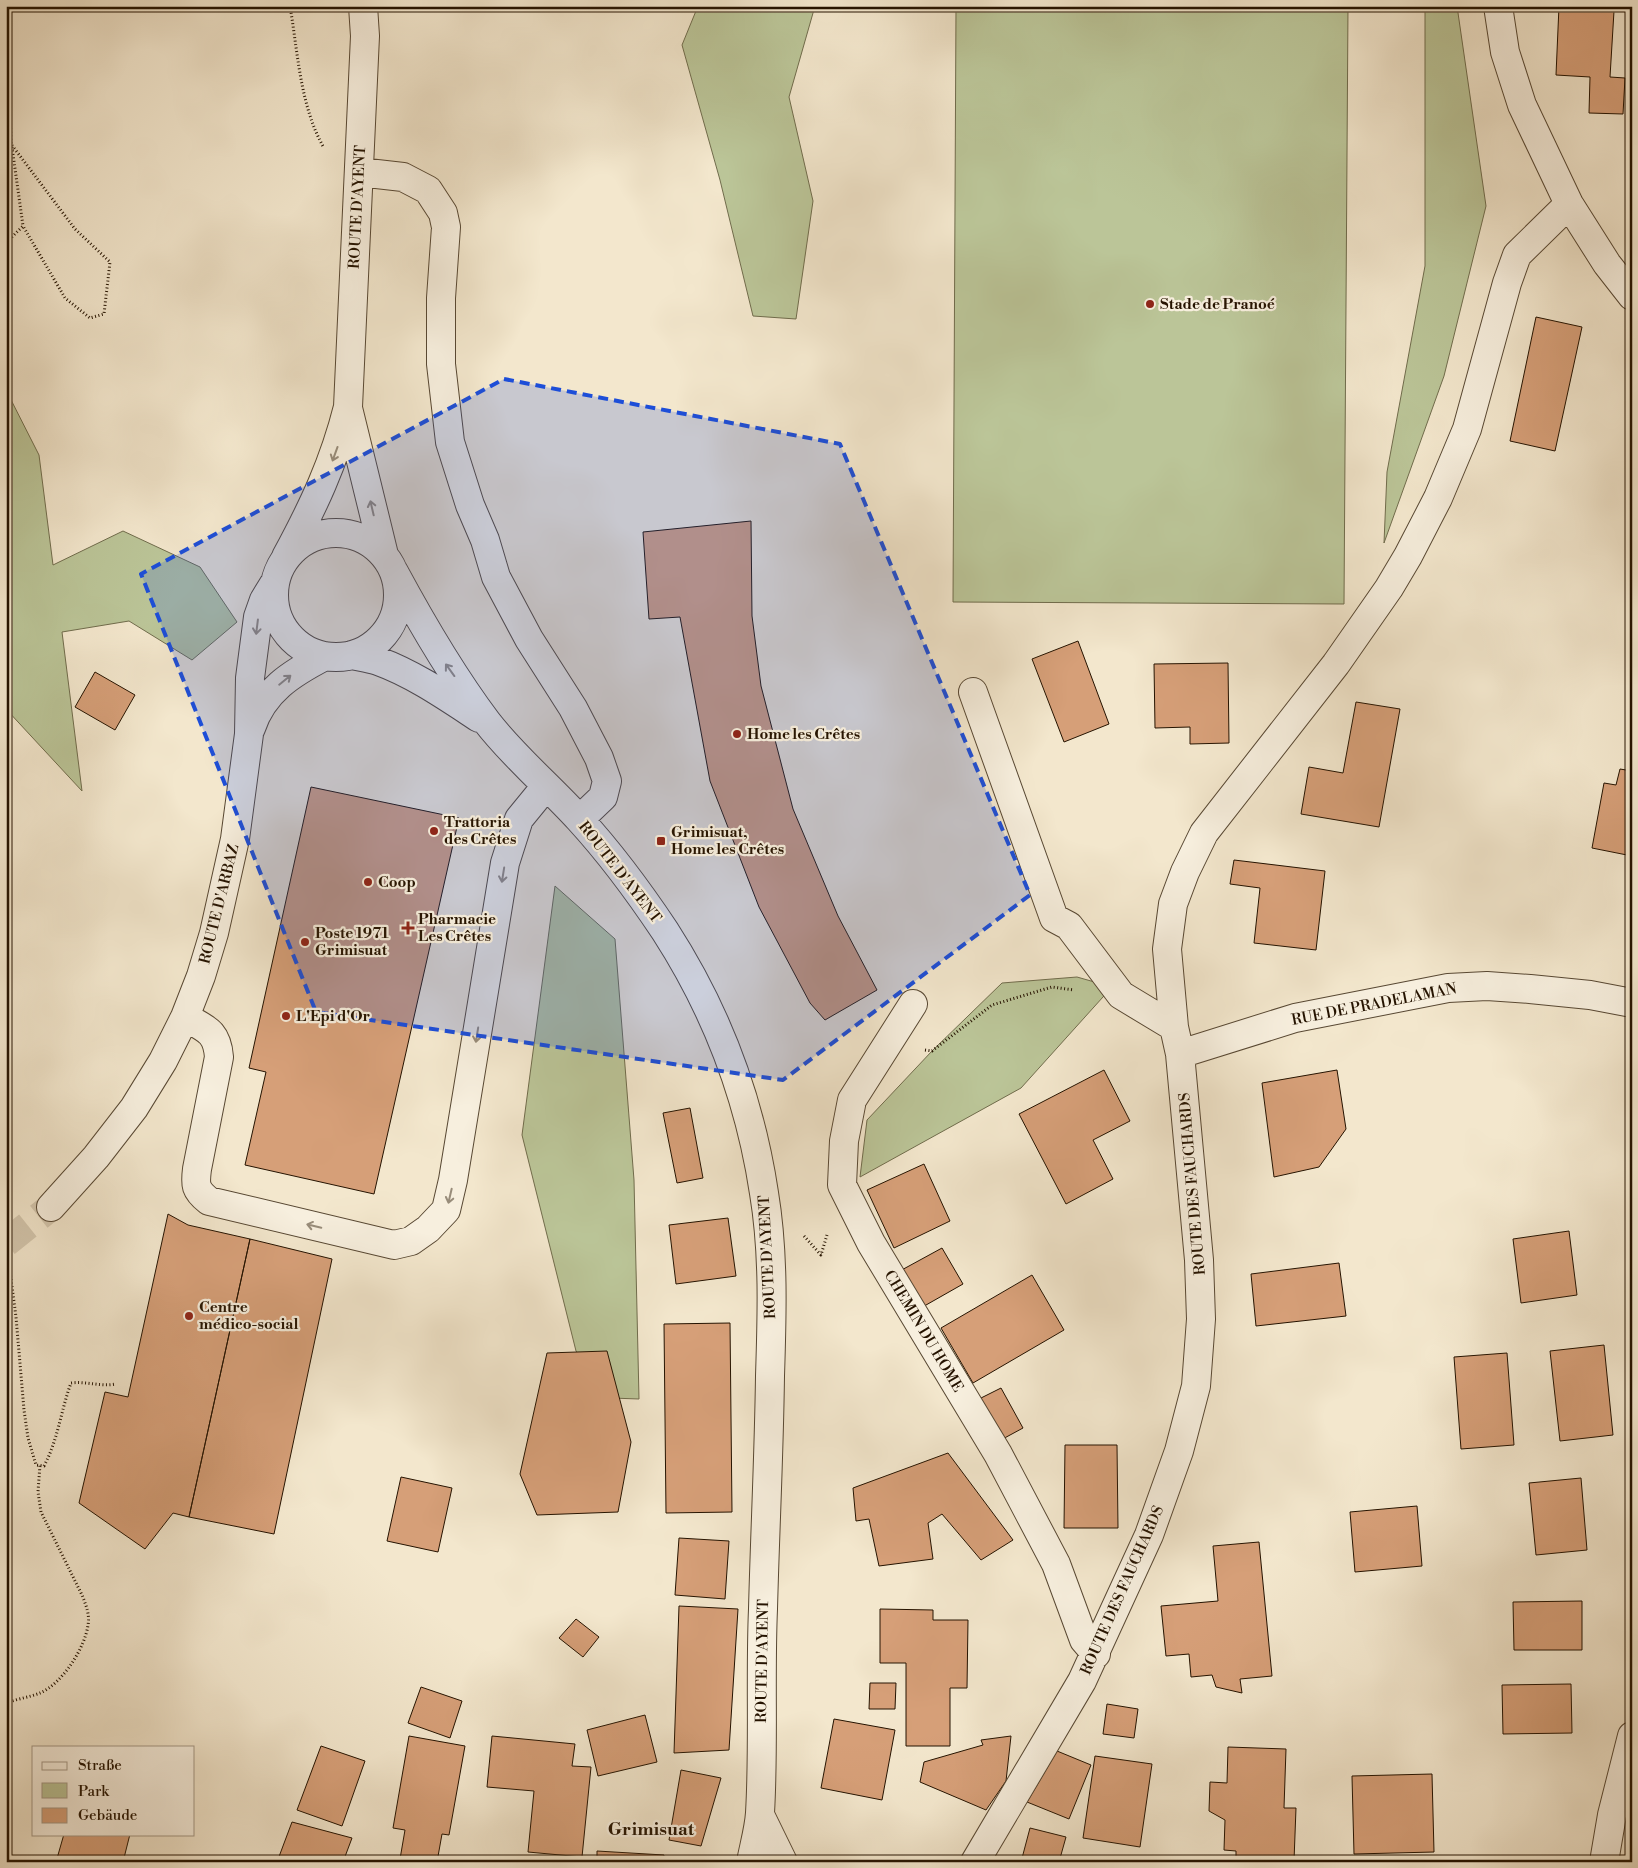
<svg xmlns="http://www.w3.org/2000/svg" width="1638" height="1868" viewBox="0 0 1638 1868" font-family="'Libre Bodoni',serif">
<rect width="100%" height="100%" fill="#f3e7cd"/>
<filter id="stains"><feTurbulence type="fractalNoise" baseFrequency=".004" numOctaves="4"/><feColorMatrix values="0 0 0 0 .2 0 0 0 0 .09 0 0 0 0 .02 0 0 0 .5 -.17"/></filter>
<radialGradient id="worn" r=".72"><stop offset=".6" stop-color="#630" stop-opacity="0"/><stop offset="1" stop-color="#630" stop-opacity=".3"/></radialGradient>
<path fill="#bbc598" stroke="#706c4c" d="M698,6H815L789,97L813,201L796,319L753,316L720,180L682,45Z
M956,6H1348L1344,604L953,602Z
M1425,6H1457L1486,206L1444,376L1384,543L1387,472L1425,266Z
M6,390L39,455L53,565L123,531L200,567L237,622L192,660L129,621L62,632L82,791L6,709Z
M555,886L615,939L634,1180L639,1399L611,1398L576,1351L522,1135Z
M1077,977L1112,987L1021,1088L860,1177L867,1120L932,1051L1002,983Z"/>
<path fill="#d69f78" stroke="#251300" d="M1559,6H1588V10L1614,11L1610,77L1625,78L1623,114L1589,113L1590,77L1556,75Z
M1536,317L1582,327L1555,451L1510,441Z
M751,521L752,616L761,686L793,809L838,916L877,990L825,1020L810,1003L759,907L710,781L680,617L649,619L643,532Z
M1078,641L1109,724L1064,742L1032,659Z
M1228,663L1229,743L1190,744V727L1155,728L1154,664Z
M95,672L135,695L115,730L75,707Z
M1356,702L1400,709L1379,827L1301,814L1309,767L1343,773Z
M1620,769L1632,771V856L1592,848L1604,783L1616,785Z
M311,787L459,818L374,1194L245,1165L266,1072L249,1068Z
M1234,860L1325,871L1316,950L1254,943L1260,888L1230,884Z
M1104,1070L1130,1121L1093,1140L1113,1179L1066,1204L1019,1114Z
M1337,1070L1346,1129L1319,1167L1274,1177L1262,1083Z
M690,1108L703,1178L677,1183L663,1113Z
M924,1164L950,1221L894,1248L867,1190Z
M168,1214L188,1225L250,1239L189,1517L173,1513L145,1549L79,1503L105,1392L128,1397Z
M728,1218L736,1276L676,1284L669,1225Z
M1569,1231L1577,1295L1521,1303L1513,1239Z
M250,1239L332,1259L274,1534L189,1517Z
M942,1248L963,1284L919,1309L898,1272Z
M1339,1263L1346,1316L1256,1326L1251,1274Z
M1032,1275L1064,1330L973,1383L941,1328Z
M730,1323L732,1512L666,1513L664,1324Z
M1604,1345L1613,1435L1560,1441L1550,1351Z
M607,1351L631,1442L618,1512L537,1515L520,1474L547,1353Z
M1507,1353L1514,1445L1461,1449L1454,1357Z
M1001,1388L1023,1428L999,1441L977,1400Z
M1065,1445H1117L1118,1528H1064Z
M948,1453L1013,1540L981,1560L942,1514L928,1523L933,1559L879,1566L869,1519L856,1521L853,1488Z
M401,1477L452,1488L438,1552L387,1541Z
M1581,1478L1587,1550L1536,1555L1529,1483Z
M1417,1506L1422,1566L1355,1572L1350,1512Z
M679,1538L729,1541L725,1599L675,1595Z
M1259,1542L1272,1676L1240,1679L1242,1693L1216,1687L1212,1675L1191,1677L1189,1654L1166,1656L1161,1606L1218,1601L1213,1546Z
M1582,1601V1650H1514L1513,1602Z
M679,1606L738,1609L729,1750L674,1753Z
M880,1609L933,1610V1620H968L967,1688H950V1746H906V1663H880Z
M576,1619L599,1637L583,1657L559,1638Z
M870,1683H896L895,1709H869Z
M1571,1684L1572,1733L1503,1734L1502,1685Z
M421,1687L462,1701L450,1738L408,1723Z
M1107,1704L1138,1709L1134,1738L1103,1734Z
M645,1715L657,1762L598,1776L587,1730Z
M834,1719L895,1730L882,1800L821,1788Z
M409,1736L465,1746L449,1835L442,1834L437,1862H416L400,1859L405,1830L393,1828Z
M492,1736L575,1744L572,1766L591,1767L582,1857L528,1852L534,1791L487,1787Z
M1011,1736L1006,1781L986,1810L920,1782L924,1762L983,1745L981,1740Z
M321,1746L365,1761L342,1826L297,1810Z
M1228,1747L1286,1749L1284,1808H1296L1294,1861L1236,1859V1851L1224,1850L1225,1820L1209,1811L1210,1782L1227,1783Z
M1057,1751L1091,1765L1069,1819L1027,1802Z
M1095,1756L1152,1764L1140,1847L1083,1838Z
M681,1770L721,1778L701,1846L669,1840Z
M1432,1774L1434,1852L1354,1854L1352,1776Z
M292,1822L352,1838L343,1862H277Z
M1030,1828L1066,1837L1059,1862H1021Z
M64,1834H130L123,1862H56Z
M597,1851L664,1855L663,1862H597Z"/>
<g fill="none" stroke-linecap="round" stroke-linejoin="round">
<path stroke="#d4c7ae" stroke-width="28" stroke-dasharray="28 14" stroke-linecap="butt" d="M6,1243L51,1207"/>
<g stroke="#584833" stroke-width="30">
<path id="minor" d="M1498,6L1505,52L1522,105L1569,204L1607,264L1632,296
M359,172L403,177L428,190L443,213L446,227L441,298V364L450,442L470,505L485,540L496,577L529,639L573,708L599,758L607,781L603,797L580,819
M348,408L384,555
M274 595a62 62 0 1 1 124 0a62 62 0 1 1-124 0Z
M286,557C313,507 334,463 348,407L365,36L363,6
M394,572C422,624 451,674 487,722C514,757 549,786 579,819C611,854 639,892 665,931C716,1010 750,1100 764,1193C774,1253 772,1315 770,1376C769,1454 765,1531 763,1609C760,1677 764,1745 760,1813C759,1829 754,1846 751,1862
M352,655C361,657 370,658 378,661C414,674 447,697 479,718
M973,692L1054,918L1069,926L1121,995L1174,1027
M251,728C263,691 292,673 325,656
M913,1004L852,1100L844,1141L842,1185L871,1243L998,1454L1056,1564L1084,1640L1096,1654
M185,1017C206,1029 217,1031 219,1057L197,1169C195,1185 195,1190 209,1201L394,1245L411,1241L428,1229L446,1210L453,1180L505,863L519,819L546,786
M1180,1054L1295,1018L1448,988L1487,986L1530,989L1590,995L1632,1003
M51,1207L96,1157L134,1108L163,1061L185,1017L201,976L214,933L235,839L249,734L250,678L258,617L264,600L275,582
M760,1815L783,1862
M975,1862L1082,1681L1149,1535L1179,1451L1196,1386L1201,1319L1199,1260L1180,1054L1174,1027L1167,949L1173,904L1185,872L1204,833L1336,664L1389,588L1408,556L1438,498L1467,429L1507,283L1517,255L1569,204
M1604,1862L1612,1815L1632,1736"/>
</g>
<path stroke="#251300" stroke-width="3" stroke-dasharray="1 2.5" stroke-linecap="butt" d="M290,6C298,53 300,106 324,148
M6,48L9,63L11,144L75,229L110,262L104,314L90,318L65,298L23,226L6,243
M12,147L23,226
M925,1050L932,1051L992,1005L1052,987L1074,990
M804,1236L821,1255L827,1235
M6,1241L16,1317L24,1410L28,1438L36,1465L44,1466C58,1440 61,1410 71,1383C86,1381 101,1387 116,1384
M6,1703C17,1699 30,1697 40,1693C62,1684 85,1648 88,1625C90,1615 86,1605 82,1595L41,1512L38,1492L40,1465"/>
<use href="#minor" stroke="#f7efde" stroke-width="28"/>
</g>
<defs><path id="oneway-shaft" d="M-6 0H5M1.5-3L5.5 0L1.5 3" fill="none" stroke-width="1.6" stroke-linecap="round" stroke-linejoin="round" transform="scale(1.25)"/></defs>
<g stroke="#988c7a">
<use href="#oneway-shaft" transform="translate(335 454) rotate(110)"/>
<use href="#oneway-shaft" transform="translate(372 508) rotate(-103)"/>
<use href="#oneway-shaft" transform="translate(257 627) rotate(97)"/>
<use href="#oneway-shaft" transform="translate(450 670) rotate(-126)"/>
<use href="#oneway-shaft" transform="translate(285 680) rotate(-39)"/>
<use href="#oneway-shaft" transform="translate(503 875) rotate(99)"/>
<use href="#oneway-shaft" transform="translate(477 1035) rotate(99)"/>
<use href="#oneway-shaft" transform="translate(450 1196) rotate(103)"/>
<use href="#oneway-shaft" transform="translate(314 1226) rotate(-167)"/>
</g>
<path fill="#1d4ed8" fill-opacity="0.2" stroke="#1d4ed8" stroke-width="4" stroke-dasharray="10 6" stroke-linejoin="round" d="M504,379L840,444L1030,895L783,1080L316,1012L141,574Z"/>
<g fill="#8f2418" stroke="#f7efde" stroke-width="2">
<circle cx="1150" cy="304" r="5"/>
<circle cx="737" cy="734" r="5"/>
<circle cx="434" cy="831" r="5"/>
<rect x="656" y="836" width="10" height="10" rx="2.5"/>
<circle cx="368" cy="882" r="5"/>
<path d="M405.5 920.5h5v5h5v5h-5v5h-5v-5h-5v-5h5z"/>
<circle cx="305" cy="942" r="5"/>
<circle cx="286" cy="1016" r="5"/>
<circle cx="189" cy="1316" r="5"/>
</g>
<g text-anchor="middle" stroke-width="4.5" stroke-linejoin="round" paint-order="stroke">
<g font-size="15" fill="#251300" stroke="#f7efde">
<text transform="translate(357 207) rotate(-87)" y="5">ROUTE D'AYENT</text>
<text transform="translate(620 872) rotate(52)" y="5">ROUTE D'AYENT</text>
<text transform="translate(219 904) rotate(-76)" y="5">ROUTE D'ARBAZ</text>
<text transform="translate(1374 1004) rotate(-11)" y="5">RUE DE PRADELAMAN</text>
<text transform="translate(1192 1184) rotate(-95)" y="5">ROUTE DES FAUCHARDS</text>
<text transform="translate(767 1257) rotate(-93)" y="5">ROUTE D'AYENT</text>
<text transform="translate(924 1331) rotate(59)" y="5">CHEMIN DU HOME</text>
<text transform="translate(1122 1590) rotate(-66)" y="5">ROUTE DES FAUCHARDS</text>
<text transform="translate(762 1661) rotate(-89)" y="5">ROUTE D'AYENT</text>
</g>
<g font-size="15" font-weight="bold" fill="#251300" stroke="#f7efde" text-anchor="start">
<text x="1160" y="309">Stade de Pranoé</text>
<text x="747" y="739">Home les Crêtes</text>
<text x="444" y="827">Trattoria<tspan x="444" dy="17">des Crêtes</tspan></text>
<text x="671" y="837">Grimisuat,<tspan x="671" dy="17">Home les Crêtes</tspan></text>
<text x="378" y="887">Coop</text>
<text x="418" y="924">Pharmacie<tspan x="418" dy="17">Les Crêtes</tspan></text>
<text x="315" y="938">Poste 1971<tspan x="315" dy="17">Grimisuat</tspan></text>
<text x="296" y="1021">L'Epi d'Or</text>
<text x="199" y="1312">Centre<tspan x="199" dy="17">médico-social</tspan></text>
</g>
<g font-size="18" font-weight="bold" fill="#251300" stroke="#f7efde">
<text x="651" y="1835">Grimisuat</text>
</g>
</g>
<rect width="1638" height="1868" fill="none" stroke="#f3e7cd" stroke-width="25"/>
<rect x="8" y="8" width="1623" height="1853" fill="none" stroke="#251300" stroke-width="2.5"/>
<rect x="12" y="12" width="1613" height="1843" fill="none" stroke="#251300"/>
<rect x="32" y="1746" width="162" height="90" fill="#f7efde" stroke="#a39785"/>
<rect x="42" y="1762" width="25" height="8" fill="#f7efde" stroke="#a39785"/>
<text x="78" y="1770" font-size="15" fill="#251300">Straße</text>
<rect x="42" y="1783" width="25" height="15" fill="#bbc598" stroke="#a39785"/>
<text x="78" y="1796" font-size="15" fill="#251300">Park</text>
<rect x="42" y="1808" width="25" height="15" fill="#d69f78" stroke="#a39785"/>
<text x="78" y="1820" font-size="15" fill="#251300">Gebäude</text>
<rect width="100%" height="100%" filter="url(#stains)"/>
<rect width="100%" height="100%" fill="url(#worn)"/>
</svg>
